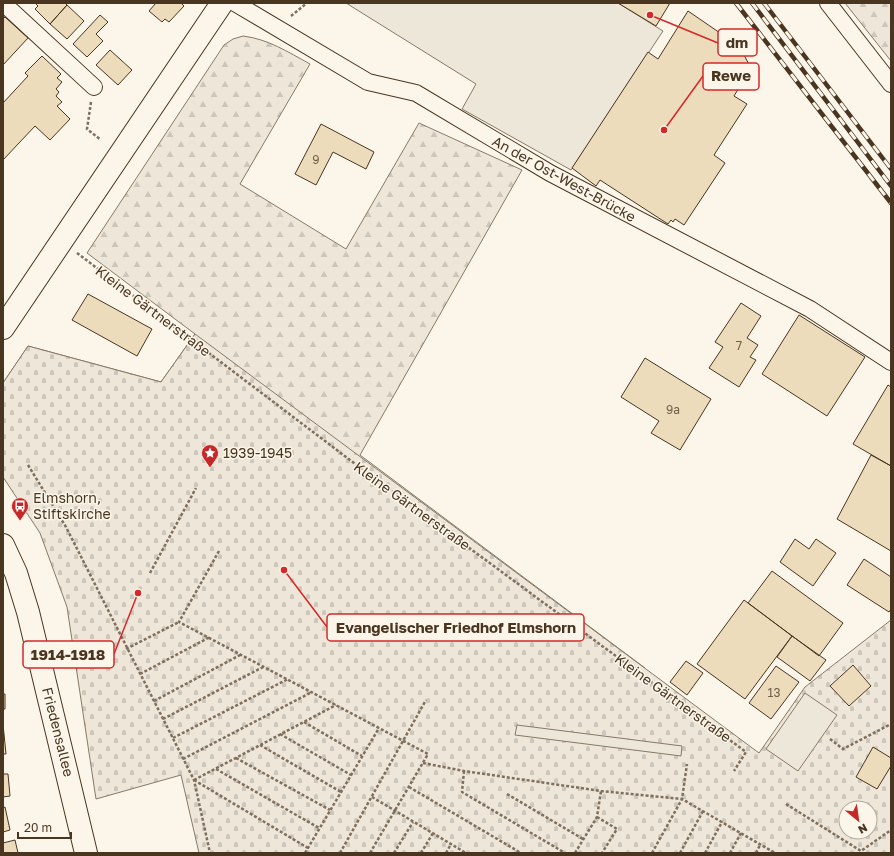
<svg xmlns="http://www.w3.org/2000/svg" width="894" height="856" viewBox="0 0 894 856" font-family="'Golos Text',sans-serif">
<defs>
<pattern id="forest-firs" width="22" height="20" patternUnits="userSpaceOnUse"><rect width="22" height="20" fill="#ede6d9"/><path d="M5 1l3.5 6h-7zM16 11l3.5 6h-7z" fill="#cdc6ba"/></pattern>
<pattern id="cemetery-stones" width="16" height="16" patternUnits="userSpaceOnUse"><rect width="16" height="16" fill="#ede6d9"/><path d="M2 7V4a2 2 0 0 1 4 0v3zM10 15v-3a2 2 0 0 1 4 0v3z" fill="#cdc6ba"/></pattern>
</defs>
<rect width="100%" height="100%" fill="#fbf6e9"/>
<path fill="url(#forest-firs)" stroke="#887966" d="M845,3H891V61Z
M243,36C268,39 288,52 310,64L240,184L346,249L419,123L522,170L360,455L645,668L3,477V383L28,346L161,382L195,334L87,253L224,45L233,39Z"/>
<path fill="url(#cemetery-stones)" stroke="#887966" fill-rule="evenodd" d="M195,334L759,753L805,687L891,620V853H199L181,775L96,799L67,607L40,533L3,477V383L28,346L161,382ZM846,808H870V832H846Z"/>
<path fill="#ede7d9" stroke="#887966" d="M346,3H618L663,31L571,170L462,109L476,84Z
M805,693L837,715L798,771L766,749Z
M517,725L682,746L681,756L515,735Z"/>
<path fill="#ecdcbc" stroke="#4a3520" d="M35,3H65L67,5L50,24L35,9L38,6Z
M156,3H181L184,6L169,22L165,19L162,22L149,11Z
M618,3H670L656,26Z
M67,5L84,21L67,39L50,24Z
M688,11L739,46L751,68L734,96L747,104L714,155L725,163L684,225L675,219L673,222L671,220L668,224L600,180L596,186L572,168L648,52L658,59Z
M100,15L108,22L96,34L103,41L87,57L73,44Z
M5,17L28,38L3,65V19Z
M110,50L132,70L118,85L96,65Z
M42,56L61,74L57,78L62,82L56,89L59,92L56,96L62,102L57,106L70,119L50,140L35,126L3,160V103L28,76L25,73Z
M321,124L374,152L366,169L333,152L316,185L295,174Z
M88,294L152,329L137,356L72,320Z
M741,303L761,316L747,338L758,345L750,357L756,360L739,387L709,368L723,347L715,342Z
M799,315L865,357L827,416L762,374Z
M645,358L711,399L680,450L651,433L659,421L621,397Z
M888,385L891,387V466L853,444Z
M871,455L891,466V551L837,519Z
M795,539L809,549L816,539L836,553L813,586L780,562Z
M864,559L891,577V609L889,612L847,585Z
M772,571L843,623L819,656L748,603Z
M744,600L792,636L745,699L697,664Z
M792,636L826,660L810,681L777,657Z
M686,661L703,673L687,695L670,682Z
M853,665L871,686L849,706L830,686Z
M776,666L799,682L771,719L749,703Z
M3,694H5V709H3Z
M3,724L6,754H3Z
M873,747L891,758V766L877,789L856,777Z
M3,774H8L10,796L3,797Z
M5,807L10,830L3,832V808Z
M15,840L18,853H3V843Z"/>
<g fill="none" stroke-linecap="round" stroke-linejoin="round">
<g stroke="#4a3520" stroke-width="18">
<path id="street" d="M3,3L94,87
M235,3L368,82L416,93L550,173L810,309L891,362
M828,3L891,84"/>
</g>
<g stroke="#4a3520" stroke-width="24">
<path id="secondary" d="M3,328L222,3
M3,545L16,573L28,612L86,853"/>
</g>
<path stroke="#7f6f5c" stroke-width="2.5" stroke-dasharray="3 2" stroke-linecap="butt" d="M291,16L307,3
M91,102L87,129L101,140
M77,253L350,460L746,752L734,771
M28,465L66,527L194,780L210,853
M219,551L179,622L428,754L370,853
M150,573L196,488
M126,649L179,622
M140,674L210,637
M154,701L242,654
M163,719L265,666
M304,722L362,756
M280,734L351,775
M173,738L288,679
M830,739L843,749L891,724
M260,745L341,792
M236,758L330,810
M183,759L312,692
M423,763L464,771L601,791L682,799L775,853
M216,769L319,828
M464,771L462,792L565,853
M194,780L336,705
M194,780L308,848
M409,787L521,853
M507,794L583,839
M372,797L466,853
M786,804L861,851L891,830
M597,817L617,829L602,853
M305,853L379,728
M340,853L426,700
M394,853L413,822
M421,853L433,833
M446,853L451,844
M575,853L597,817L601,791
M652,853L682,799L687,764
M680,853L703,811
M705,853L722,822
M730,853L741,833
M756,853L760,845"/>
<use href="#street" stroke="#fbf6e9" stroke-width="16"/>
<use href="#secondary" stroke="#fbf6e9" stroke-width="22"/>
<g stroke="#4a3520" stroke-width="4.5">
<path id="rail" d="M736,3L891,203
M752,3L891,186
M764,3L891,169"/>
</g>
<use href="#rail" stroke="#fbf6e9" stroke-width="3" stroke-dasharray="9" stroke-linecap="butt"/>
</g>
<defs>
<g id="sight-pin" transform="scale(0.9)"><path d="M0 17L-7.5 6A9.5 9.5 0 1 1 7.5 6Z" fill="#c62828" stroke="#fbf6e9"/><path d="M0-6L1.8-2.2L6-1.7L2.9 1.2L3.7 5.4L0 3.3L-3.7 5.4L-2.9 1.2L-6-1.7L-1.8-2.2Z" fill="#fff"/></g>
<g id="bus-pin" transform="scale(0.9)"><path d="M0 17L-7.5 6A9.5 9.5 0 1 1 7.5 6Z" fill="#c62828" stroke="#fbf6e9"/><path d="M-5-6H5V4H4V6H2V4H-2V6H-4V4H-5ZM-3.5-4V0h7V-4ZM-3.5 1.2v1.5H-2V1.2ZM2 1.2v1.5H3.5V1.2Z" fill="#fff"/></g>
</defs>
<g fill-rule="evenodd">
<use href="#sight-pin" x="210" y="453"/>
<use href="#bus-pin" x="20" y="506"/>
</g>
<g text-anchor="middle" stroke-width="3" stroke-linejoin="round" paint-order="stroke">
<g font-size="12" fill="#725f47">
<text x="316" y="164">9</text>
<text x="739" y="350">7</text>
<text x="673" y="414">9a</text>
<text x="774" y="697">13</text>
</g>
<g font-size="14" fill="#4a3520" stroke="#fbf6e9">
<text transform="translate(564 179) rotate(29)" y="5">An der Ost-West-Brücke</text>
<text transform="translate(153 311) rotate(37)" y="5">Kleine Gärtnerstraße</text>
<text transform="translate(412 506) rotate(36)" y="5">Kleine Gärtnerstraße</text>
<text transform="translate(673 698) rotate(36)" y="5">Kleine Gärtnerstraße</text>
<text transform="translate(58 732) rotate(76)" y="5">Friedensallee</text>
</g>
<g font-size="14" fill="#4a3520" stroke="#fbf6e9" text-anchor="start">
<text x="223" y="458">1939-1945</text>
<text x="33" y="503">Elmshorn,<tspan x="33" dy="16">Stiftskirche</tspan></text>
</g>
</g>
<path fill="none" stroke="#d62828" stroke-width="1.5" d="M650 15L718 43M664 130L703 76M284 570L327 627M138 593L114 654"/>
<g fill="#d62828" stroke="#fbf6e9" stroke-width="1.5">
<circle cx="650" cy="15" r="4"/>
<circle cx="664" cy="130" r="4"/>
<circle cx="284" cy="570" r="4"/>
<circle cx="138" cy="593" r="4"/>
</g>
<g fill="#fbf6e9" stroke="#d62828" stroke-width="1.5">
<rect x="718" y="29" width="39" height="27" rx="4"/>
<rect x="703" y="63" width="56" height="27" rx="4"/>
<rect x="327" y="614" width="257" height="27" rx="4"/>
<rect x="23" y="641" width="91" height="27" rx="4"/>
</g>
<g font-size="15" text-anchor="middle" font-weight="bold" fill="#4a3520">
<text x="737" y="48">dm</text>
<text x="731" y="81">Rewe</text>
<text x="456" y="633">Evangelischer Friedhof Elmshorn</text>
<text x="68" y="660">1914-1918</text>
</g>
<rect width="894" height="856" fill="none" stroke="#4a3520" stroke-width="8"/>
<g transform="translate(858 820) rotate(151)"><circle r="19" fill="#fbf6e9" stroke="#b4a999"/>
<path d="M0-3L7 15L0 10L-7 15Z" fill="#c62828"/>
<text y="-6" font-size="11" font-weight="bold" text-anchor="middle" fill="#4a3520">N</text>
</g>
<path d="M18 832v6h53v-6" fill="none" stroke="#4a3520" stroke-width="2"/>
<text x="24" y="832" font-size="12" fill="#4a3520" stroke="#fbf6e9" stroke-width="3" paint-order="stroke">20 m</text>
</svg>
